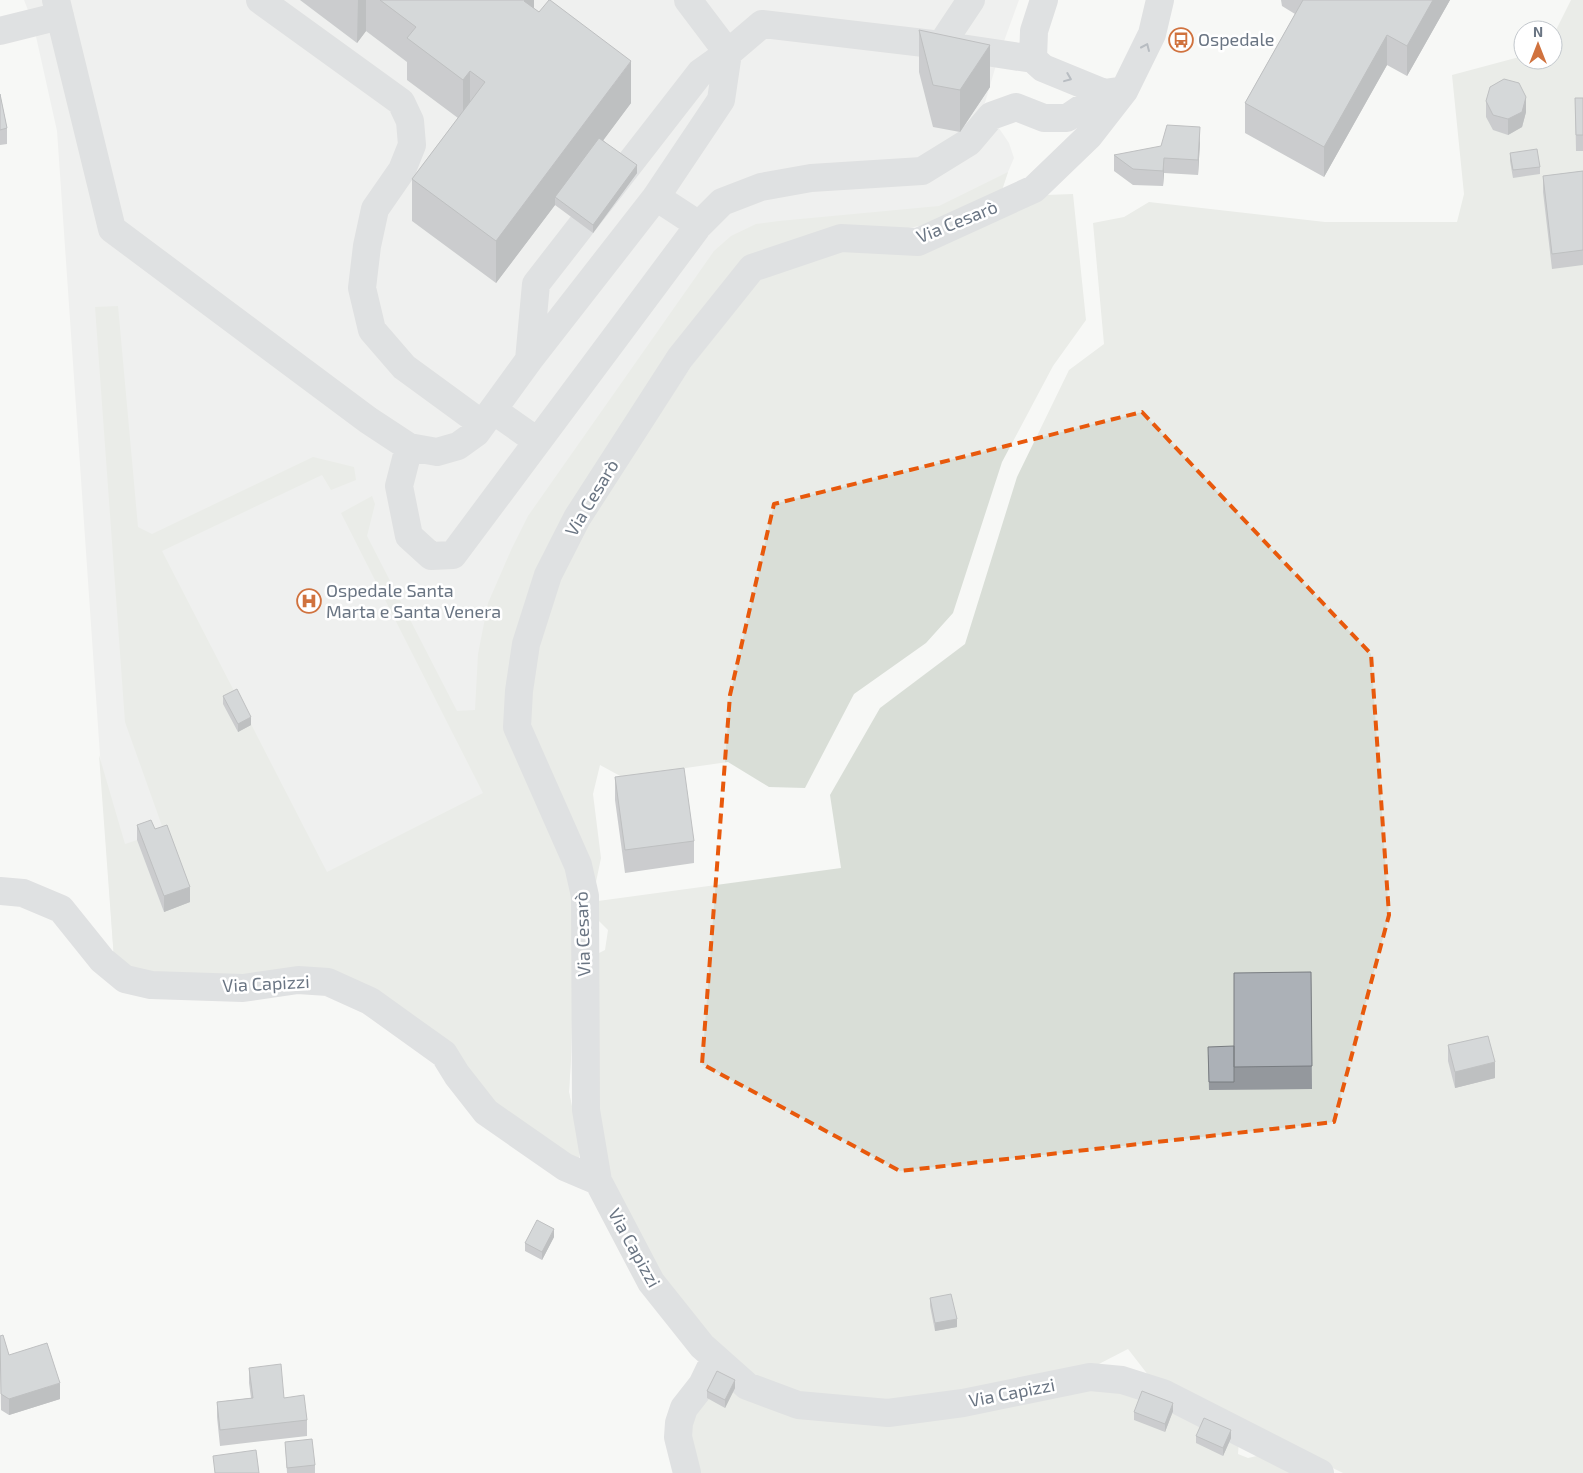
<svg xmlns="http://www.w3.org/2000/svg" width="1583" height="1473" viewBox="0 0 1583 1473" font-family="'Exo 2',sans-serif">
<rect width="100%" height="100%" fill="#f7f8f6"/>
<path fill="#e5e7e6" d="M24,0H1019L999,55L984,106L1009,143L1014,158L1008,172L1001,193L750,259L579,499L571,1059L569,1092L575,1125L579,1158L370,992L114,959L57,131L33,23Z"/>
<path fill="#d9ded7" d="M1571,0H1583V1473H1343L1152,1380L1128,1349L1095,1366L886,1404L802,1398L752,1378L711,1343L664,1286L632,1230L607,1166L595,1110V955L605,950L608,930L599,921L598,901L841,868L830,795L880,708L965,644L1017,477L1069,370L1104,344L1093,223L1124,217L1149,202L1325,222H1457L1464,194L1452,75L1523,56V60H1553V36Z
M1008,172L1001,193L945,221L750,259L579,499L509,695L571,871L575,900L571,1059L569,1092L580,1145L579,1158L563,1157L492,1106L370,992L249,979L149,976L114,959L99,755L125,844L137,840L164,912L167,840L125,722L95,307L118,306L138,527L152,534L313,457L354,467L356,480L331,490L322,475L162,551L327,872L483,793L341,513L372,496L375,504L367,536L457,711L475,710L478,654L488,603L512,548L528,516L714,251L731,236L756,224L779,221L939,206Z
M1073,194L1086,320L1053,366L1002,462L953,613L926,643L854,694L805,788L769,787L728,762L622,777L600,765L593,794L601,858L596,882L535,751L529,721L539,642L561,577L592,517L692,365L759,280L841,250L1045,195Z
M717,1379L794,1412L1081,1389L1124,1391L1239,1441L1238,1454L1248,1458L1266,1454L1301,1473H695L689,1433L698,1409Z"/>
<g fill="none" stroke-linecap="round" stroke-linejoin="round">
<path stroke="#c2c5c9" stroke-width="28" d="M56,0L112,229L368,420L409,447L437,452L458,446L476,433L529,360L656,197L721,100L728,53L762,24L941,45L1033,59
M260,0L401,102L410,121L412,145L402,170L375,209L367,246L362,288L372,330L404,367L482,424
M1044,0L1034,31L1033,59L1043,68L1104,93L1118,91
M0,31L60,16
M941,45L971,0
M656,197L699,225
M529,360L536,284L700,73L728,53L688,0
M493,410L537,441
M409,447L399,486L409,536L431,556L453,555L699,225L722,202L761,187L811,178L922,171L969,142L991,116L1016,107L1044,118H1067L1104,93
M0,891L23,893L61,909L102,960L125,979L151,985L243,988L298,980L328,982L370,1001L444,1054L457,1075L486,1112L565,1167L598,1181L651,1282L702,1346L747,1386L798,1405L888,1413L963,1403L1090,1377L1122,1380L1163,1393L1320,1473
M598,1181L586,1110L585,896L578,865L517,727L519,691L526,644L548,575L577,518L680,358L752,268L841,238L918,242L1034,189L1089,136L1124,91L1152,34L1160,0
M687,1473L678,1437L679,1423L684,1408L702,1385L715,1358"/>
</g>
<path fill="#94989d" d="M300,0H534V9L631,103L603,140L637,173L593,233L555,205L496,283L412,221V179L458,118L407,80V62L366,31L357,43Z
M1281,0H1450L1407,76L1387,65L1324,177L1245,133V103L1295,14L1282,6Z
M919,30L990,87L960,132L933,127L919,72Z
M0,94L7,128V144L0,145Z
M1575,98H1583V151H1576Z
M1486,101L1526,112L1522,127L1508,135L1493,130L1486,117Z
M1200,142L1198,175L1164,173L1163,186L1133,185L1114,171V155Z
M1510,153L1540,167V174L1513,178L1510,161Z
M1583,171V265L1552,269L1543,192V176Z
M223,696L251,725L238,732L223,704Z
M615,777L694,841V863L625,873L615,800Z
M137,825L155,829L190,902L164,912L137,840Z
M1311,972L1312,1089L1209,1090L1208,1055L1234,1046Z
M1448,1045L1495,1078L1455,1088L1448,1061Z
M554,1237L542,1260L525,1251V1243Z
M930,1298L957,1327L935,1331L930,1306Z
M0,1336L9,1355L60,1399L9,1415L1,1410Z
M249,1368L284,1398L307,1420V1436L220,1446L217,1417V1402L251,1398L249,1383Z
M735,1388L725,1408L707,1398V1391Z
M1173,1411L1165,1432L1134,1420V1412Z
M1196,1436L1231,1438L1223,1456L1196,1443Z
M285,1442L315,1465V1473H287Z"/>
<path fill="#787c80" d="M358,0H366V31L357,43Z
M525,0H534V30L524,1Z
M1433,0H1450L1407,76V46Z
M1387,35V65L1324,177V147Z
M990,45V87L960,132V90Z
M631,61V103L559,200L555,197V205L496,283V241Z
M470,71V113L463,122V80Z
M1526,97V112L1522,127L1508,135V119Z
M1200,127V142L1198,175V160Z
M1164,158V173L1163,186V171Z
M637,165V173L593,233V225Z
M251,717V725L238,732V724Z
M190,887V902L164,912V896Z
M1495,1062V1078L1455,1088V1072Z
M554,1229V1237L542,1260V1252Z
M957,1319V1327L935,1331V1323Z
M735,1380V1388L725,1408V1400Z
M60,1383V1399L9,1415V1399Z
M1173,1403V1411L1165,1432V1424Z
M1231,1430V1438L1223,1456V1448Z"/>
<path fill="#acb1b7" stroke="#787c80" d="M380,0H525L524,1L539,12L549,0H550L631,61L496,241L412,179L485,82L470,71L463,80L407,38L416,27Z
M1303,0H1433L1407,46L1387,35L1324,147L1245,103Z
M919,30L990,45L960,90L933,85Z
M1504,79L1519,83L1526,97L1522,112L1508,119L1493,115L1486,101L1490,87Z
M0,94L7,128L0,130Z
M1575,98H1583V135H1576Z
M1167,125L1200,127L1198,160L1164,158L1163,171L1133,169L1114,155L1161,146Z
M599,138L637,165L593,225L555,197Z
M1537,149L1540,167L1513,170L1510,153Z
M1583,171V250L1552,254L1543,176Z
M237,689L251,717L238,724L223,696Z
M684,768L694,841L625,850L615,777Z
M151,820L155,829L167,825L190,887L164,896L137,825Z
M1311,972L1312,1066L1234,1067V973Z
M1488,1036L1495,1062L1455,1072L1448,1045Z
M1234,1046V1082H1209L1208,1047Z
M537,1220L554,1229L542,1252L525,1243Z
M951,1294L957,1319L935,1323L930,1298Z
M3,1335L9,1355L47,1343L60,1383L9,1399L1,1394L0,1336Z
M281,1364L284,1398L304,1395L307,1420L220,1430L217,1402L253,1398L249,1368Z
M717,1371L735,1380L725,1400L707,1391Z
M1142,1391L1173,1403L1165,1424L1134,1412Z
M1204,1418L1231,1430L1223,1448L1196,1436Z
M312,1439L315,1465L287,1468L285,1442Z
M256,1450L259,1473H215L213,1456Z"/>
<defs><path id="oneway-chevron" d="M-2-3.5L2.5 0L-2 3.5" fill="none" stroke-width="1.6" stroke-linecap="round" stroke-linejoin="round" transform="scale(1.25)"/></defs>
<g stroke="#6a7583">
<use href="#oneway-chevron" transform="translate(1146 47) rotate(-66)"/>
<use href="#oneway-chevron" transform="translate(1068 78) rotate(22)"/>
</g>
<path d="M0 0H1583V1473H0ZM1142,412L1371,654L1389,915L1334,1122L900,1171L702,1064L730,695L774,504Z" fill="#f7f8f6" fill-opacity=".55" fill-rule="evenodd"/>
<path fill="none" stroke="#e8590c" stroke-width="4" stroke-dasharray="10 6" stroke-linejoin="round" d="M1142,412L1371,654L1389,915L1334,1122L900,1171L702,1064L730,695L774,504Z"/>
<defs>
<g id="bus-ring" transform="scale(1.25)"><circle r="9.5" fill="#fff" stroke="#d0723e" stroke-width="1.5"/><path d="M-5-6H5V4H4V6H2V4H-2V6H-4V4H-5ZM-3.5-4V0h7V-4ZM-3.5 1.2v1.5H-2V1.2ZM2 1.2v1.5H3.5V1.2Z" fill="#d0723e"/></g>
<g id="hospital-ring" transform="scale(1.25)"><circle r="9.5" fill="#fff" stroke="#d0723e" stroke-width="1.5"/><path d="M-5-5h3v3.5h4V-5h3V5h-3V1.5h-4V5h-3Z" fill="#d0723e"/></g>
</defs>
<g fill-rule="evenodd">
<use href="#bus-ring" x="1181" y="40"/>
<use href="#hospital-ring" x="309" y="601"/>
</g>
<g text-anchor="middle" stroke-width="5" stroke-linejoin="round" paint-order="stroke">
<g font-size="18" fill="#6a7583" stroke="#fff" text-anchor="start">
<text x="1198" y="46">Ospedale</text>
<text x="326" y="597">Ospedale Santa<tspan x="326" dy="21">Marta e Santa Venera</tspan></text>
</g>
<g font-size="18" fill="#6a7583" stroke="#fff">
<text transform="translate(957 222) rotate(-22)" y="6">Via Cesarò</text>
<text transform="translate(592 498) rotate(-59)" y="6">Via Cesarò</text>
<text transform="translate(583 934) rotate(-92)" y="6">Via Cesarò</text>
<text transform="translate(266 984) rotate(-3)" y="6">Via Capizzi</text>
<text transform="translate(634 1248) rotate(61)" y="6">Via Capizzi</text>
<text transform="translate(1012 1393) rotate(-11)" y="6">Via Capizzi</text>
</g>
</g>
<g transform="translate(1538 45)"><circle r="24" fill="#ffffff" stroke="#c3c8cd"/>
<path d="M0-4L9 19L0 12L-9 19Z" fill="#d0723e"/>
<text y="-8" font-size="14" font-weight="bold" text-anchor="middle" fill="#6a7583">N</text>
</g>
</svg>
